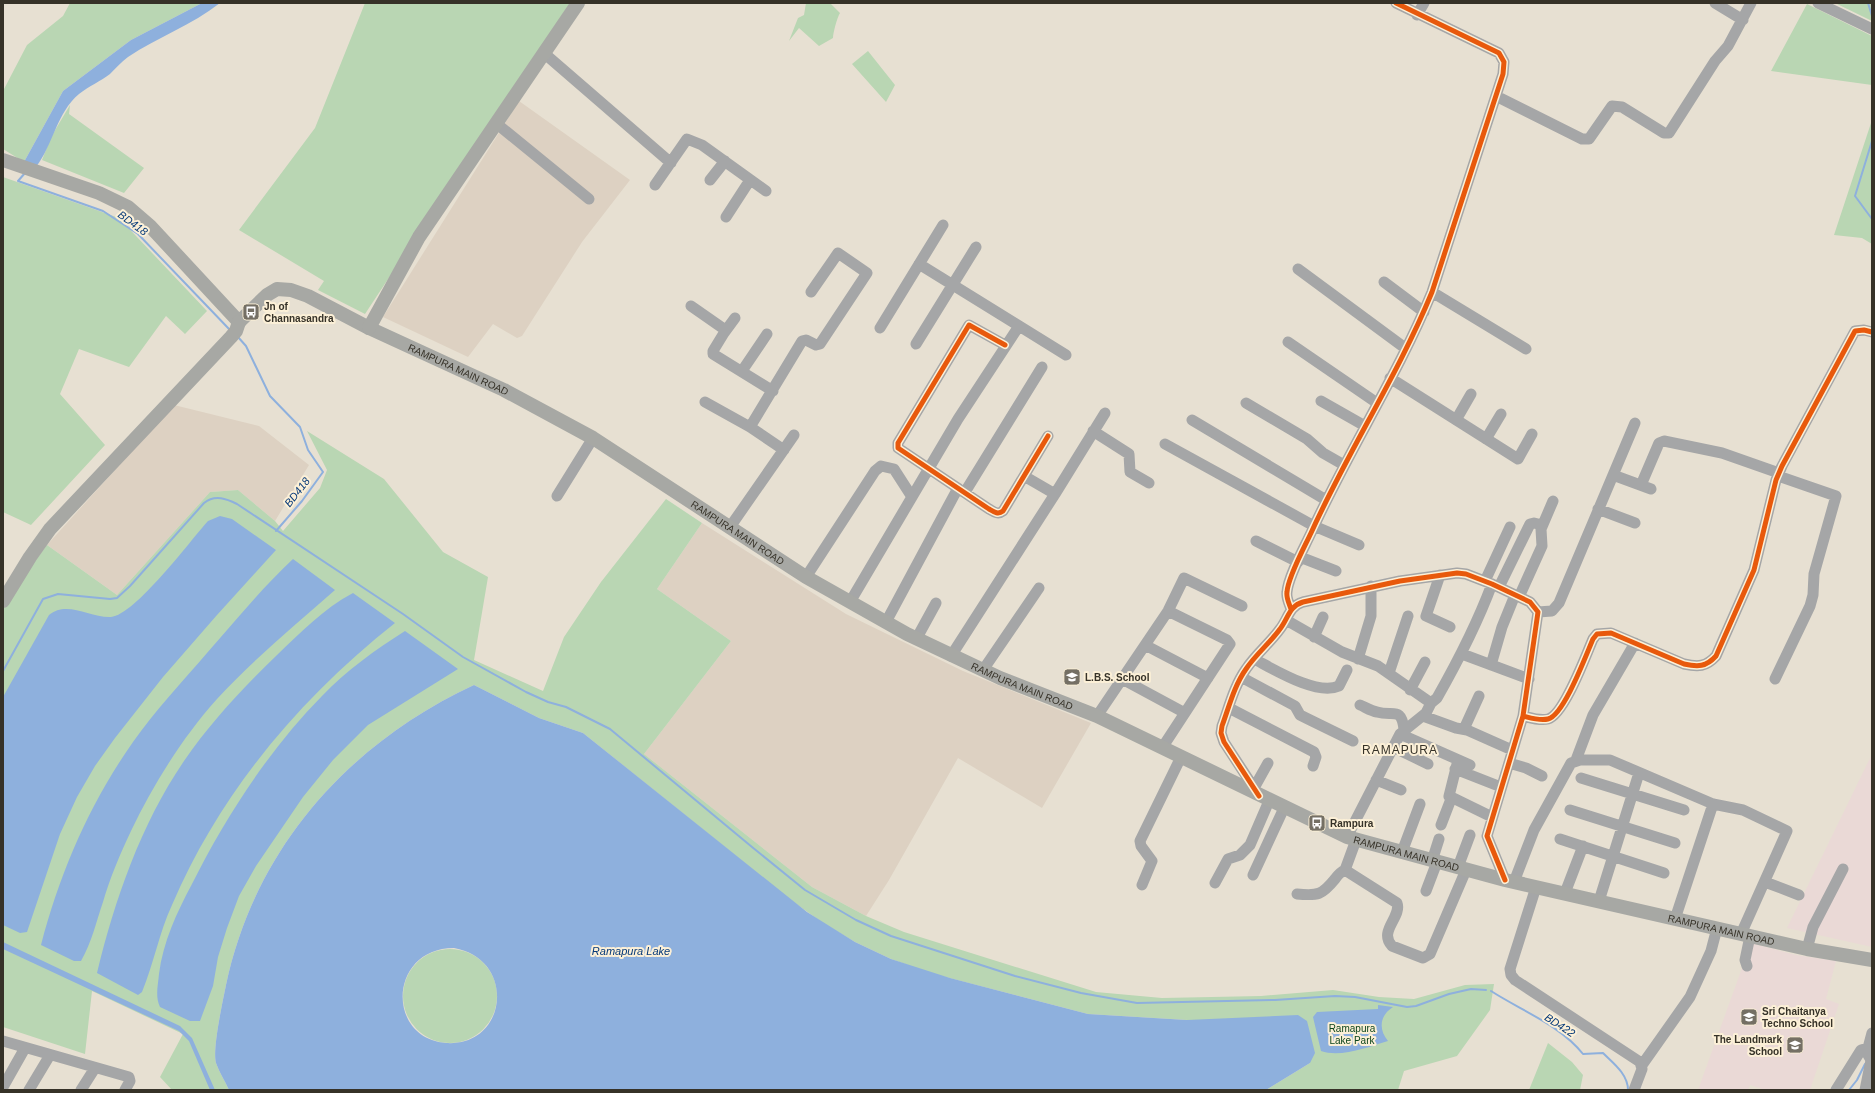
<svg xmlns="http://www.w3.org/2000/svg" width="1875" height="1093" viewBox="0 0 1875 1093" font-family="Arial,sans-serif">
<rect width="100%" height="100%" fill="#e7e0d2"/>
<path fill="#ddd1c2" d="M519,101L630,180L582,242L522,336L517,338L493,324L468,357L383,317Z
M174,405L259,426L309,465L275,521L238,490L210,492L117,595L47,545Z
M702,523L846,614L963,671L1091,723L1042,808L958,758L889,880L866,916L812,887L644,754L731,641L657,589Z"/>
<path fill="#ead9d6" d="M1872,754V947L1787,928Z
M1751,943L1796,955L1836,961L1826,999L1839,1004L1810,1090H1766L1750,1085L1748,1090H1698Z"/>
<path fill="#b9d6b3" d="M70,3H202L131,40L63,91L24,162L3,149V91L27,45L63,16Z
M365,3H570L365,314L318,290L324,281L239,230L315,128Z
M806,3H830L840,13C837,18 833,33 833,38L819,46L799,28L789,41L798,18L804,15Z
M1835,3H1872V21Z
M1807,4L1872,36V85L1771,71Z
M868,51L895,85L886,102L852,64Z
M70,105L69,114L144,168L124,193L42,160L51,137Z
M1872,120V244L1862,238L1834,235Z
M3,177L119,218L207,311L185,334L166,316L129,367L79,349L60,394L105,445L31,525L3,512Z
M307,431L384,479L443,552L488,577L474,660L543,691L564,637L601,582L666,499L702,523L657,589L731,641L644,754L812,887L866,916L904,932L1096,992L1162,998L1261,996L1333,990L1379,997L1414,999L1465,985L1494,984L1490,1010L1457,1056L1404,1071L1398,1090H1266L1310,1063L1187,1020L1088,1014L930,973L891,959L855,942L823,923L792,901L583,733L539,718L474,685C349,743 255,848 226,985C223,1000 212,1050 216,1063C219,1072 225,1081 229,1090H172L160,1077L183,1034L92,991L85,1054L3,1027V610L26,573L47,545L117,595L210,492L238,490L275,521L283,531L320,488L327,470Z
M403 996a47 47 0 1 1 94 0a47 47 0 1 1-94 0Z
M1548,1043L1572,1062L1583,1075L1580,1090H1529Z"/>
<path fill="#8eb0dd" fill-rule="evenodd" d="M202,3H220C192,25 158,37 128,57C121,62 116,68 110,74C101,81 89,86 79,94C57,112 53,145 36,167L24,162L63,91L131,40Z
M220,516L232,519L276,550L217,615L163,677L115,738L95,766L77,797L60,834L27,932L20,933L3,925V697L49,615C67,600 90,618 111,617C135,615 190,541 208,521Z
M293,559L335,590C295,625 253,660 217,699C182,738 153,785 131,831C120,854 110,878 103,902C96,922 92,942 81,961H74L41,945C60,872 90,803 133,742C155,711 182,682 207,653C235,621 262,588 293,559Z
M353,593L395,623C299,699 220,793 172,905C159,933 154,963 142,992L138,995L97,973C115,899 141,824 184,761C210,723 243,688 276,656C300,633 323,609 353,593Z
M405,631L458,669L368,725L333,760L303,797L256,866L239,896L227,928L218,957L213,986L200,1021H190L160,1007C155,997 158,985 159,974C163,942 177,912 192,884C226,816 269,750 322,696C347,670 375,650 405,631Z
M474,685L539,718L583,733L807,912L855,942L891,959L950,978L1088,1014L1187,1020L1298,1015L1307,1021L1315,1053L1310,1063L1266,1090H229C225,1081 219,1072 216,1063C212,1050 223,1000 226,985C255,848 349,743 474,685ZM454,948C517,959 508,1047 446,1043C385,1038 389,948 454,948Z
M3,942L180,1026L192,1038L215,1090H210L189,1041L179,1031L3,949Z
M1378,1005L1393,1007C1380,1015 1378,1029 1388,1041C1369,1047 1340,1058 1321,1051L1313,1017L1317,1012L1378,1009Z"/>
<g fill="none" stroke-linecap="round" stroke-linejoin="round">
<path stroke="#8eb0dd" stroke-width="2" d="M1868,3L1872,16
M1872,141L1855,196L1872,219
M25,173L18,181L103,211L138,234L230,330
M238,337L246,346L270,396L300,427L308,450L323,472L302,501L276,531
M3,671L43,599L58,594L110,599L117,598L130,586L204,503C215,494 227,499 237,504L403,614L463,657L526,692L548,702L566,707L610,729L752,847L805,890L856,920L891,936L1015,976L1081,993L1137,1003L1275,1000L1335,996L1355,997L1407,1007L1416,1006L1449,994L1471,989L1486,990
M1491,991C1522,1011 1560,1025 1583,1054L1603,1053C1613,1063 1628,1074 1628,1090
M1849,1090L1857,1080L1865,1064"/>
<path stroke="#a5a6a7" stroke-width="11" d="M1715,3L1743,20
M1818,3L1872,29
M1417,15L1424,3
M545,54L671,163
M1496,96L1582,139H1589L1612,106L1622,107L1664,133H1669L1715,61L1728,46L1751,3
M497,124L589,199
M710,180L725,161
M655,185L687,139L702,145L766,191
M726,217L750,180
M919,264L1066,355
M1298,269L1405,348
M1384,282L1424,312
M1432,292L1526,349
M691,306L724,329V333L713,351V354L773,391
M880,328L943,225
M724,333L735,318
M1288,342L1377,403
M916,344L976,247
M1005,345L969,325L898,443V448L989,509C994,512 998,515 1003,511L1048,436
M742,371L767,334
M1390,378L1518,459L1532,434
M1321,401L1365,426
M705,402L750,427L784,450
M1246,403L1307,439L1323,453L1344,465
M1192,420L1326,500
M1456,420L1471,394
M750,427L802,341L806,340L816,345L820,344L867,273L838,253L811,292
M1093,431L1129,454L1130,472L1149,483
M1486,439L1501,414
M1165,444L1314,526L1359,545
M1613,475L1651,489
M1024,476L1055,494L1105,413
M1641,485L1659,443L1664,441L1722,453L1779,473
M965,492L1042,367
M557,496L593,438
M1598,509L1635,523
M730,527L794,435
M1256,541L1298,562
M1300,557L1336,571
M1440,575L1426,616L1450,627
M806,577L875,471L881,466L894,469L912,497
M1485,581L1510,527
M1499,587L1530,524L1534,523L1542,525
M1519,597L1542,546L1541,529L1553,501
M850,602L958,419L1019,326
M1291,609C1289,603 1286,598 1287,592C1288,577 1304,548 1311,533C1348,451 1398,375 1432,292L1503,74L1504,62L1499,53L1396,3
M1538,612L1552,611L1559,603L1635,423
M1286,620L1342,652L1378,666L1431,703L1437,698C1458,661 1477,624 1492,584
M886,622L958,488
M919,634L936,603
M1314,637L1323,617
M1145,645L1208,678
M1462,654L1529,679
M951,656L1055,494
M1254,659C1275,670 1317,696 1339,686L1347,670
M1358,659L1371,616V586
M1491,665L1502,627L1515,595
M983,670L1039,588
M1389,673L1408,616
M1241,677L1295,706L1300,715L1306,718L1353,741
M1122,679L1185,713
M1775,679L1810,606L1813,595L1814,574L1836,496L1778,476
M1410,690L1425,662
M1360,705C1365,707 1371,711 1377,712C1393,717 1401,706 1404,729
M1229,708L1314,752L1316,757L1313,766
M1097,716L1168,611L1184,578L1242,606
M1423,716L1456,728L1467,730L1512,750
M1523,716C1531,718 1540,721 1548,719C1564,715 1586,655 1593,639L1597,634L1611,633L1684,664C1698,667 1706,667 1716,656L1754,570L1776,480L1782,466L1855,331L1864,330L1872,332
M1464,729L1479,696
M1400,734L1470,765
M1393,747L1428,764
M1162,748L1230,644L1227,640L1168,611
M1458,760L1449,796L1492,817
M1576,760L1593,715L1635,643
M1509,763L1526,768L1542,776
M1455,769L1501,787
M1581,778L1684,810
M1376,780L1401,790
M1254,788L1268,763
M1258,794L1224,742L1221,733L1222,726C1229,707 1234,686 1246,669C1256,654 1270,643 1280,629C1288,619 1289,606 1303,602L1400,581L1457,573L1466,574L1492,584L1530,602L1538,612L1523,716L1487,836L1505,880
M1570,810L1675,843
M1441,825L1451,799
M1347,837L1400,734L1426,713L1431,703
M1560,839L1664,873
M1356,840L1345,870L1397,903C1402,917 1378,931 1392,946L1423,958L1430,954L1466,870
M1402,852L1420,804
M1432,861L1439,839
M1458,867L1470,835
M1253,875L1284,808
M1514,882L1534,830L1571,763L1580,760H1610L1713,804L1743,810L1787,831L1741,934
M1765,882L1799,895
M1215,883L1228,859L1240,855L1250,845L1269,801
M1142,885L1152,861L1141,846L1140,841L1181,757
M1536,887L1510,969L1511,975L1515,980L1640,1062L1642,1069L1634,1090
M1426,891L1437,862
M1565,893L1583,846
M1297,894C1318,896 1322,895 1335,879C1338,875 1340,872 1345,870
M1599,901L1639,773
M1675,919L1713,804
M1807,949L1813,927L1843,869
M1747,966L1745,960L1750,936
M3,1041L129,1077L130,1081L125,1090
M1642,1065L1690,997L1711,951L1717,928
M3,1087L25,1048
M29,1090L50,1055
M81,1090L95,1068
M1836,1090L1861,1050L1868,1048
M1865,1090L1871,1060L1868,1055V1048L1872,1033"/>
<g stroke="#a7a8a4" stroke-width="14">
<path d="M3,160L99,193L128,207L150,226L239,322"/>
<path id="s1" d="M239,322L267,295L277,289L291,290L308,296L369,328L504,390L593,438L806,577L907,634L1000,678L1097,716L1347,837L1505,880L1807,949L1872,960"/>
<path d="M369,328L419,237L578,3"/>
<path d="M3,601L30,557L50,529L231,337L236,331L239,322"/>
</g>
<g stroke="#fcf0d7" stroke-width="8">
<path id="cycleway" d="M1005,345L969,325L898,443V448L989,509C994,512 998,515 1003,511L1048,436
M1291,609C1289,603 1286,598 1287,592C1288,577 1304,548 1311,533C1348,451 1398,375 1432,292L1503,74L1504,62L1499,53L1396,3
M1523,716C1531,718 1540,721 1548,719C1564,715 1586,655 1593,639L1597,634L1611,633L1684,664C1698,667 1706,667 1716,656L1754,570L1776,480L1782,466L1855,331L1864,330L1872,332
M1259,796L1224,742L1221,733L1222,726C1229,707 1234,686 1246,669C1256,654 1270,643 1280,629C1288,619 1289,606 1303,602L1400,581L1457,573L1466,574L1492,584L1530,602L1538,612L1523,716L1487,836L1505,880"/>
</g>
<use href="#cycleway" stroke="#e8590c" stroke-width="5"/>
</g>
<defs>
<g id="bus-square" transform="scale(0.9)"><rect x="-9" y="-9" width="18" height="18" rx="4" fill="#746f64" stroke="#fcf0d7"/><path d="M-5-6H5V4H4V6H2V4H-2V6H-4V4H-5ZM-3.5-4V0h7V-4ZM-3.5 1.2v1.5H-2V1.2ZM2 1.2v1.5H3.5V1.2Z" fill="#fff"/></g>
<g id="school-square" transform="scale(0.9)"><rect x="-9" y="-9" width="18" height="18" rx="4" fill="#746f64" stroke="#fcf0d7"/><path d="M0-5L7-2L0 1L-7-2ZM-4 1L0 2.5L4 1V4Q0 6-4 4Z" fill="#fff"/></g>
</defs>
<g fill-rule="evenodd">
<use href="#bus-square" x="251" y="312"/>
<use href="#school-square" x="1072" y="677"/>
<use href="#bus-square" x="1317" y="823"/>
<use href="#school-square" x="1749" y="1017"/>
<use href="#school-square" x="1795" y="1045"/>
</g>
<g text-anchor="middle" stroke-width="4" stroke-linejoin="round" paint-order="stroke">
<g font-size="10" font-weight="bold" fill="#363228" stroke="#fcf0d7" text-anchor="start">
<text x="264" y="310">Jn of<tspan x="264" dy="12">Channasandra</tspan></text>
<text x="1085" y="681">L.B.S. School</text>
<text x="1330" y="827">Rampura</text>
<text x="1762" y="1015">Sri Chaitanya<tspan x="1762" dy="12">Techno School</tspan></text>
<text x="1782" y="1043" text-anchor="end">The Landmark<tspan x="1782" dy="12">School</tspan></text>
</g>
<g font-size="10" fill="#363228" stroke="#fcf0d7">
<text dy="4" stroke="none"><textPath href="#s1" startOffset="250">RAMPURA MAIN ROAD</textPath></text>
<text dy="4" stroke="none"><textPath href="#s1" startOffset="574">RAMPURA MAIN ROAD</textPath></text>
<text dy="4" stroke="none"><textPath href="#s1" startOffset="898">RAMPURA MAIN ROAD</textPath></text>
<text dy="4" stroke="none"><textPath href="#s1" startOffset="1318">RAMPURA MAIN ROAD</textPath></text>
<text dy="4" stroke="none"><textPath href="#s1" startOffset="1642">RAMPURA MAIN ROAD</textPath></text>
</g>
<g font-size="10" fill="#0c441b" stroke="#fcf0d7">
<text x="1352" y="1032">Ramapura<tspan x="1352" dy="12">Lake Park</tspan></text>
</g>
<g font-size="11" font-style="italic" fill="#073a79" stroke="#fcf0d7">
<text transform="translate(133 223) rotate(36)" y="4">BD418</text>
<text transform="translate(297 492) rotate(-52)" y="4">BD418</text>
<text x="631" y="955">Ramapura Lake</text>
<text transform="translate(1560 1025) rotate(33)" y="4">BD422</text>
</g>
<g font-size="12" letter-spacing="1" fill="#363228" stroke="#fcf0d7">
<text x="1400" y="754">RAMAPURA</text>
</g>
</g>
<rect width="1875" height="1093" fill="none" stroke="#363228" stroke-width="8"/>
</svg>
